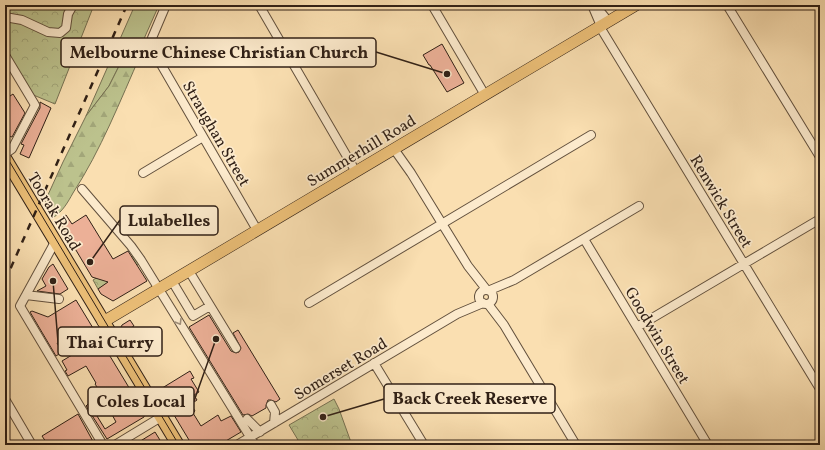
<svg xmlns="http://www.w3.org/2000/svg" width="825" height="450" viewBox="0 0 825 450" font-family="Vollkorn,serif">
<defs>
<pattern id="forest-firs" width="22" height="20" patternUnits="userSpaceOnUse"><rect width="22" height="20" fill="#bcc28d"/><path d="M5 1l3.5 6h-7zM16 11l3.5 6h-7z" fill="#a2a679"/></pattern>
<pattern id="park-crowns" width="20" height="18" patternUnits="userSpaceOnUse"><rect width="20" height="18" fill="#bcc28d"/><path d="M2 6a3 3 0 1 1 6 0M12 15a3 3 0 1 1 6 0" fill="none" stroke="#a2a679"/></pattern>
</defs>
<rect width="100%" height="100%" fill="#fadfb1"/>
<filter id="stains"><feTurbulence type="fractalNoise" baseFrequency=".005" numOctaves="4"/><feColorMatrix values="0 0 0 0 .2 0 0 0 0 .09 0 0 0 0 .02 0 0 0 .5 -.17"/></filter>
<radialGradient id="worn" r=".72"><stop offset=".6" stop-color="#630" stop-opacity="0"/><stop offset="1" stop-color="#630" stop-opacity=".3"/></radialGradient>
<path fill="#bcc28d" stroke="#767152" d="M135,5H159L143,41L141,54L124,56L109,86L86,116Z"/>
<path fill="url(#forest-firs)" stroke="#767152" d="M141,54C120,101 101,150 73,193C68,202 63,211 54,217L44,199L47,197L63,162L86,116L109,86L124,56Z"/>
<path fill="url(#park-crowns)" stroke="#767152" d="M5,5H94L55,104L31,94L5,48Z
M133,256L139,264L98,289L93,280Z
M334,399L339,409L352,445H301L289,425Z"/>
<path fill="#ecb097" stroke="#302016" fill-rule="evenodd" d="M442,44L464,83L447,92L430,65H429L423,55Z
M5,87L10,96L13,94L25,113L12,137L8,136L5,130Z
M40,102L51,108L29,158L20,154L24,145L21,144L40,108Z
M66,215L72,224L86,215L113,259L128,251L147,281L113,301L101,294L98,289L108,282L92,277L58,220Z
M53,264L68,289L60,294L37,291L46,286L42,279L49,267Z
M76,300L145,414L144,417L107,439L86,406L89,403L93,410L107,402L95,384L96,383L86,366L68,376L65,371L67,370L62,361L77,352L76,350L77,349L69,336L57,343L62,352L56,356L30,312L32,311L48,317ZM109,409L116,422L105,429L97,416Z
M209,315L231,351L236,353L239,352L241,348L233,333L238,330L280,399L276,402L271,400H268L266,405V408L252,416L248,414L243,415L189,327Z
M130,320L134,326L124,332L121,327L122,325Z
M190,371L194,378L191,379L199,392L194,395L197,400L191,404L195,411L193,413L201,426L218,415L221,421L231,416L241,432L219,445H192L159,390Z
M78,414L95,445H48L42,436Z
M155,432L163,445H134Z"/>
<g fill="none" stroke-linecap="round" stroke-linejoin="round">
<g stroke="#62503d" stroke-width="10">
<path id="minor" d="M166,5L152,38L151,47L257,230
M259,5L356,172
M432,5L485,95
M592,5L601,26
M595,5L608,21
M727,5L820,157
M5,17L22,20L48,32L60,33L66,28L68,14L73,5
M600,27L820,389
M5,55L35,105L12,149L5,154
M394,149L411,173L468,266L486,289
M143,173L203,137
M82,189L131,246L141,260L255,445
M584,239L708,445
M55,242L20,306L103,445
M189,271L236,348
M172,281L193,316L210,306
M479 297a7 7 0 1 1 14 0a7 7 0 1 1-14 0Z
M490,290L514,280L639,206
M26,295L59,299
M309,303L591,135
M488,304L504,325L576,445
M637,327L820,219
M374,363L424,445
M5,399L32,445
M271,405L275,412L274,423
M247,419L260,432
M115,445L161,417
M237,445L457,314L483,303"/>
</g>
<g stroke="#302016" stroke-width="12">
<path id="major" d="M103,322L636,5"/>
</g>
<g stroke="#302016" stroke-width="14">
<path id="highway" d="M5,158L178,445"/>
</g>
<use href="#minor" stroke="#fceacc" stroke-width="8"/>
<use href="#major" stroke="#edc078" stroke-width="11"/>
<use href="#highway" stroke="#edc078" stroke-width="12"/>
<path stroke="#302016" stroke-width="1" d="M5,154L179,445"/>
<path stroke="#302016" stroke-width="2.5" stroke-dasharray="7 7" stroke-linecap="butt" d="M5,281L127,5"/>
</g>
<defs><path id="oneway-chevron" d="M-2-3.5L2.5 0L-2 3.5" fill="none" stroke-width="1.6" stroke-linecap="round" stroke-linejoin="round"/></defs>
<use stroke="#a08f7a" href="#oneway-chevron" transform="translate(179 322) rotate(59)"/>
<g text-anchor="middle" stroke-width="3.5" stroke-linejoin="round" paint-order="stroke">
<g font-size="16" fill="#302016" stroke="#fceacc">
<text transform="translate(217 133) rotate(60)" y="6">Straughan Street</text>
<text transform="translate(361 150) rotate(-31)" y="6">Summerhill Road</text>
<text transform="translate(722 201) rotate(59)" y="6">Renwick Street</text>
<text transform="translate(55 211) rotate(59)" y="6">Toorak Road</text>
<text transform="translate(658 335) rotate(59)" y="6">Goodwin Street</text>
<text transform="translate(340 368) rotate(-31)" y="6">Somerset Road</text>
</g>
</g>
<path fill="none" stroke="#302016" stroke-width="1.5" d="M447 74L376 52M90 262L120 220M53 281L58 342M323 417L384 399M216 339L194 401"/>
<g fill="#302016" stroke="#fceacc" stroke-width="1.5">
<circle cx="447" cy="74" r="4"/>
<circle cx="90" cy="262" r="4"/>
<circle cx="53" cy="281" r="4"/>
<circle cx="323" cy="417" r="4"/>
<circle cx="216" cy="339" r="4"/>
</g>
<g fill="#fceacc" stroke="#302016" stroke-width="1.5">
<rect x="61" y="38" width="315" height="29" rx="4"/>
<rect x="120" y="206" width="98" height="29" rx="4"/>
<rect x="58" y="327" width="104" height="29" rx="4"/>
<rect x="384" y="384" width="171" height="29" rx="4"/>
<rect x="88" y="387" width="106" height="29" rx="4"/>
</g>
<g font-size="17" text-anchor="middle" font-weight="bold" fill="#302016">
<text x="219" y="58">Melbourne Chinese Christian Church</text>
<text x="169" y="226">Lulabelles</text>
<text x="110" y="348">Thai Curry</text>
<text x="470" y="404">Back Creek Reserve</text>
<text x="141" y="407">Coles Local</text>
</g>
<rect width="825" height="450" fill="none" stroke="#fadfb1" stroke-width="20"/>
<rect x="6" y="6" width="813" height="438" fill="none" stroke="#302016" stroke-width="2"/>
<rect x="10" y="10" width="805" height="430" fill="none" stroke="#302016"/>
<rect width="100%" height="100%" filter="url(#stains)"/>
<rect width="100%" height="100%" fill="url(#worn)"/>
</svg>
